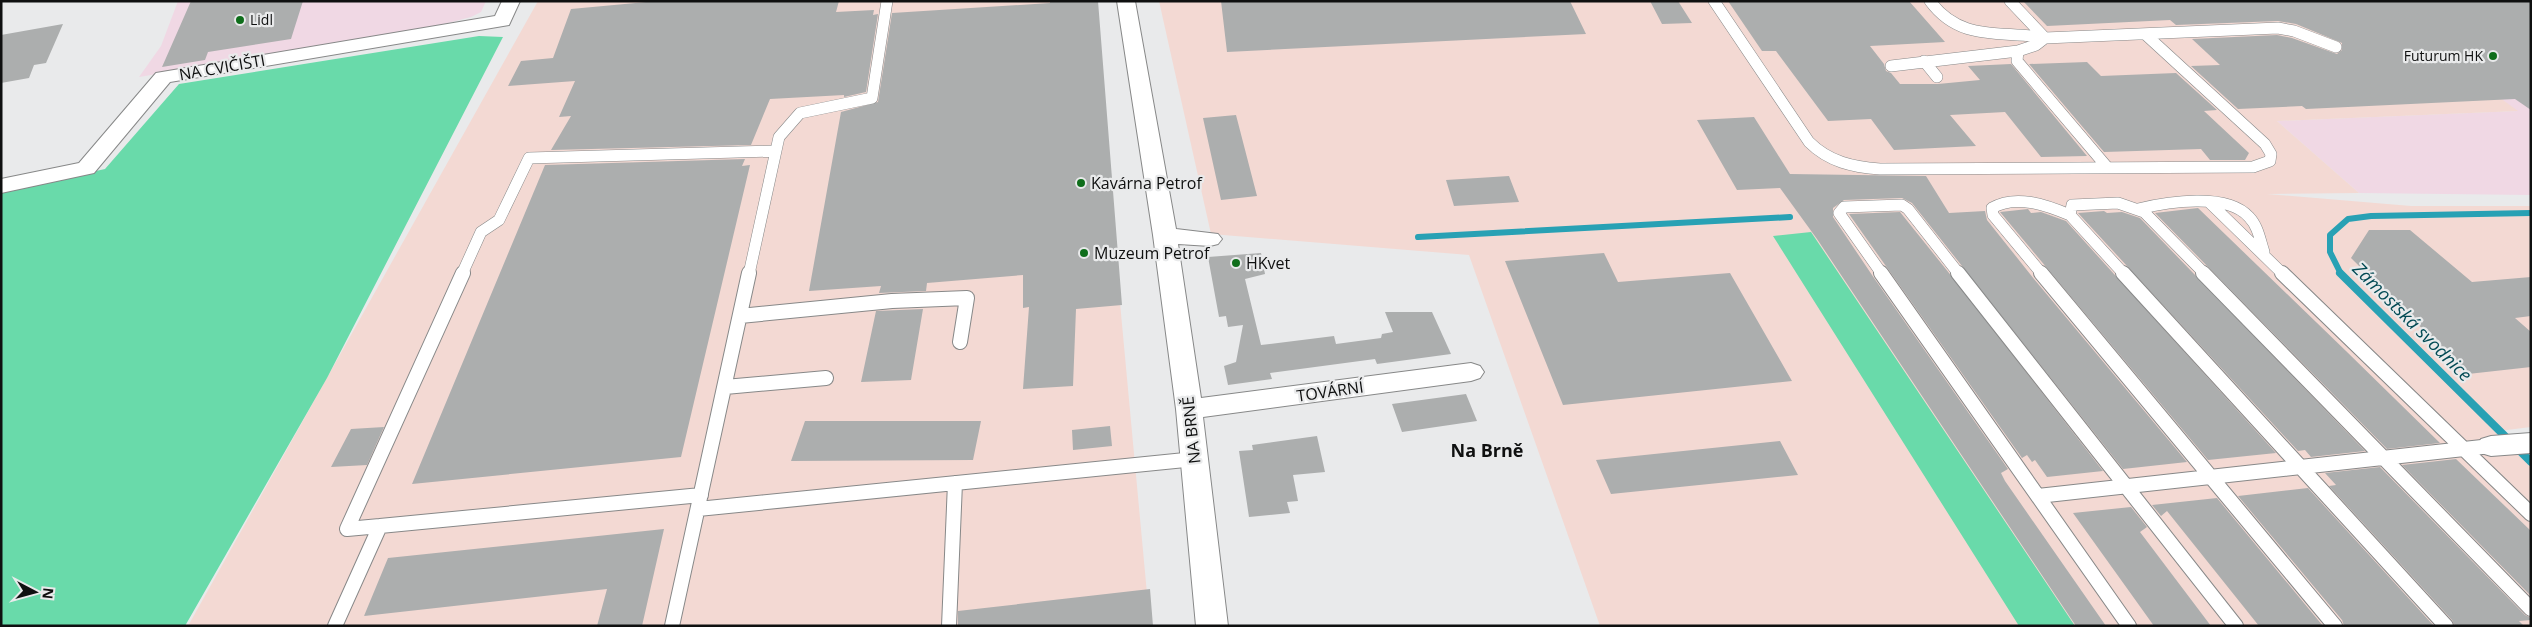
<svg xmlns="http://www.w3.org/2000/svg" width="2532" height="627" viewBox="0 0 2532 627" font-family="'Open Sans',sans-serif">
<rect width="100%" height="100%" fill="#e9eaeb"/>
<path fill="#f0d8e4" d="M178,1H486L481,12L471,17L421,30L139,77L161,46Z
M2368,1H2531V195L2359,193L2277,121L2517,111Z"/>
<path fill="#f3d9d3" d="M538,1H1092L1150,626H188Z
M1159,1H2368L2518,111L2277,121L2359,193L2267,194L2411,206H2531V427L2499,431L2531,462V626H1600L1469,255L1211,234Z"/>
<path fill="#69daaa" d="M479,36L503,37L327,378L185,626H1V192L105,169L179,84Z
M1811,232L2075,626H2019L1773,236Z"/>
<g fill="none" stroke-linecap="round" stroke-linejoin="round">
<path stroke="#28a1b4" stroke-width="6" d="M1418,237L1790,217
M2341,274L2330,252V235L2348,219L2371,216L2531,213"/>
<path stroke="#28a1b4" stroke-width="8" d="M2340,273L2531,462"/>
</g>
<path fill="#acaeae" d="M191,1H303L291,39L208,52L205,60L162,67Z
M657,1H839L836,12L874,10L873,15L878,14L866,92L844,97V95L770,99L751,145L551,150L571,116L559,117L575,81L508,86L521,61L553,58L571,9Z
M1050,1H1098L1122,305L1076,309L1073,386L1023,389L1029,307L1023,308V275L927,283L926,291L879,293L881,286L809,291L841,112L878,102L892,13L1050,3Z
M1221,1H1570L1586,34L1227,52Z
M1650,1H1678L1692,23L1662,24Z
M1728,1H1909L1945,42L1870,46L1884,64L1886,71L1891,73L1900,84H1938L1980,80L1968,66L2011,64L2087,156L2041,157L2005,112L1950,115L1976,146L1894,150L1871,119L1828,121L1776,51H1762Z
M2023,1H2531V110L2515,99L2306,109L2302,106L2238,109L2191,66L2220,65L2192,39L2277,35L2292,38L2337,54L2342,50V43L2296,24L2278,21L2176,25L2170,20L2047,26Z
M63,24L46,63L34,65L29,78L1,83V35Z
M2087,62L2101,76L2176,73L2217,110L2204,111L2249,153L2245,160H2210L2201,149L2104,152L2029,64Z
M1236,115L1257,196L1221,200L1203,118Z
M1754,117L1790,174L1926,176L1949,213L1985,211L1987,220L2034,279L2187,462L2123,469L1912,203L1902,198L1844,200L1833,208V217L1874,278L2008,469L2001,473L2005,481L2106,626H2076L1817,239L1780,188L1737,190L1697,120Z
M745,159L742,166L750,165L681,457L412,484L545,165Z
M1509,176L1519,202L1454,206L1446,180Z
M2198,208L2346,351L2440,443L2387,449L2155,213Z
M2028,209L2031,213L2041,212L2066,221L2276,453L2208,460L2000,212Z
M2104,211L2107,213L2122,212L2140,218L2365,451L2311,457L2305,450L2298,451L2078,213Z
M1900,212L1949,273L2103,471L2047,477L2035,460L2032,462L2027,455L2022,458L1849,214Z
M2369,230H2410L2472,282L2531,277V316L2515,318L2531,332V367L2468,374L2351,258Z
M1261,253L1265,274L1245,279L1261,345L1334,336L1336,344L1381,338L1382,334L1393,332L1385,312H1432L1451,354L1377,364L1375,359L1270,373L1272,379L1228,385L1224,366L1236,362L1243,325L1228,327L1226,316L1219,317L1208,257Z
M1604,253L1618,282L1730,273L1792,381L1563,405L1505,261Z
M923,309L911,380L861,382L876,311Z
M1466,394L1477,421L1402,432L1392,404Z
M805,421H981L973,460L791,461Z
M1110,426L1112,446L1073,450L1072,430Z
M384,427L367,465L331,467L351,429Z
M1317,436L1325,472L1293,475L1298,501L1287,502L1290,513L1249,517L1239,451L1253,450L1252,445Z
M1780,441L1798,475L1611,494L1596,460Z
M2456,459L2531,531V596L2402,465Z
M2380,467L2525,615L2531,618V620L2519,621L2524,626H2455L2452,620L2329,486L2336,485L2325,473Z
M2308,488L2434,626H2344L2342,620L2238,496Z
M2217,498L2323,626H2259L2167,511L2161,516L2152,505Z
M2131,507L2147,527L2140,532L2211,626H2154L2073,513Z
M664,529L642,626H597L607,589L364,616L388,558Z
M1150,589L1153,626H958V611Z"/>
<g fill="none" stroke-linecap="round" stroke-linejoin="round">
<g stroke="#878888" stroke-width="12">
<path id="service-far1" d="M1714,1L1809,142C1829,162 1853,167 1880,169L2253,167L2270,161L2271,154L2265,144L2145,34
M1930,1C1961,43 2002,30 2045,38
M2010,1L2045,38L2278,28L2294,31L2336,47
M2045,38L2036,45L2018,51L2017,61L2107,167
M1924,61L1937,77
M1891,66L2018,51
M2209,202L2283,274
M2138,209C2167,202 2227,192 2249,217C2258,226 2260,240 2264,252
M462,274L481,232L499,220L529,158L776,151
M749,274L779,137L800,113L872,98L887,1
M1882,274L1839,213L1844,207L1902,205L1908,209L1959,274
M2042,274L1993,215L1992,208C2016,194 2046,205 2070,215
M2124,274L2070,215L2072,205L2118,203L2144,212L2205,274"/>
</g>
<g stroke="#878888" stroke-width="16">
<path id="service" d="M1881,273L2129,626
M1958,273L2236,626
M2041,273L2335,626
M2123,273L2446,626
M2203,273L2531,609
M2282,273L2531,514
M740,316L892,301L967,298L960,342
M725,387L826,378
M2038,496L2491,446
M698,509L1195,459
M380,526L347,529L463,273
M335,626L380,526L701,495
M672,626L749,273
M949,626L955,483"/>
</g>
<g stroke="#878888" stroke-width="2">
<path id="minor" d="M502,1H520L509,25L170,82L94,173L1,193V179L79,163L156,73L495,16Z
M1117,1H1135L1176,229L1218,234L1222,239L1218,244L1210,246L1178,244L1201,398L1471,363L1480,366L1484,372L1480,378L1471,381L1203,417L1228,626H1196L1176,409L1153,235Z
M2531,433V453L2491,456L2481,453L2477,446L2481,439L2491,436Z"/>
</g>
<use href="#service-far1" stroke="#fff" stroke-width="11"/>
<use href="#service" stroke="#fff" stroke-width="14"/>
<use href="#minor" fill="#fff" fill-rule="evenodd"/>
</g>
<g fill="#0f6e1b" stroke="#e9eaeb" stroke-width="2">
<circle cx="240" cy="20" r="5"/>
<circle cx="2493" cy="56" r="5"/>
<circle cx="1081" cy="183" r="5"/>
<circle cx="1084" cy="253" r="5"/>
<circle cx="1236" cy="263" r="5"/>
</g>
<g text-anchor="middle" stroke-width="4.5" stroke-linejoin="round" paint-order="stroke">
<g font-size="14" fill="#0f1010" stroke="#e9eaeb" text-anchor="start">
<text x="250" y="25">Lidl</text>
<text x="2483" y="61" text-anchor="end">Futurum HK</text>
</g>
<g font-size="16" fill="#0f1010" stroke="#e9eaeb">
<text transform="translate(222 67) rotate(-10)" y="6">NA CVIČIŠTI</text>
<text transform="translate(1330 391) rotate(-8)" y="6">TOVÁRNÍ</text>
<text transform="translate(1191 430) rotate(-96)" y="6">NA BRNĚ</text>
</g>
<g font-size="16" fill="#0f1010" stroke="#e9eaeb" text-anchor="start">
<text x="1091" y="189">Kavárna Petrof</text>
<text x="1094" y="259">Muzeum Petrof</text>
<text x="1246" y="269">HKvet</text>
</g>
<g font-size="18" font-style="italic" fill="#034a54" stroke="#e9eaeb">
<text transform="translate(2412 322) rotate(45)" y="6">Zámostská svodnice</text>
</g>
<g font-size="18" font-weight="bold" fill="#0f1010" stroke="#e9eaeb">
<text x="1487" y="457">Na Brně</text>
</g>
</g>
<rect width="2532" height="627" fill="none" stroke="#0f1010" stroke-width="5"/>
<g transform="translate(35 592) rotate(96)" stroke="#e9eaeb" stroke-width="4" paint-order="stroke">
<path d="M0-4L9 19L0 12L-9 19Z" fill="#0f1010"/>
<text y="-8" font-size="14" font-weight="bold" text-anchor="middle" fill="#0f1010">N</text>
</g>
</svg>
